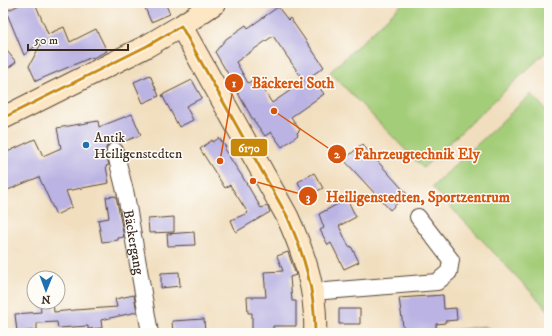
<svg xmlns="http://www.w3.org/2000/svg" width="552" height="336" viewBox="0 0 552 336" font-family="'IM FELL DW Pica',serif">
<rect width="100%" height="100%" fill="#fdfcf7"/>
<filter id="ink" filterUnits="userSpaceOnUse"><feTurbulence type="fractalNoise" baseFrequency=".025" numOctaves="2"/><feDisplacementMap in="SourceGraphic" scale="8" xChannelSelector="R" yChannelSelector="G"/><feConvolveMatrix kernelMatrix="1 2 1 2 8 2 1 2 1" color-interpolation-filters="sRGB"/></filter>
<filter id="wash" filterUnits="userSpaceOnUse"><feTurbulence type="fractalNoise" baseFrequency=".012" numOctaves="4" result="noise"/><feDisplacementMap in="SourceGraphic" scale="16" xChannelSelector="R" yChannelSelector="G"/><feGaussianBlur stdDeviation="0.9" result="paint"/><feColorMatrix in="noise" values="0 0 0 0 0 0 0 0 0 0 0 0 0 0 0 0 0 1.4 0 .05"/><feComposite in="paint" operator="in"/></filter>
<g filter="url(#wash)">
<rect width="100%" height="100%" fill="#f1debe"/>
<path fill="#a4cd79" stroke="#707c4c" d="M403,3H549V49L423,168L330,72Z
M531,94L549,113V311L432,187Z
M484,326L499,333H432Z"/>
<g id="blocks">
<path fill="#bab3e3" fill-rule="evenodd" d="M24,3H35L48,34L64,27L70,42L96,29L107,51L93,58L92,57L36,81L29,66L43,40L24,55L6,11Z
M143,3H165L170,14L151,22Z
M278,7L288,20L290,18L324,67L311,76L324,94L291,117L300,130L297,133L298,135L282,147L271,132L265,136L252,118L230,79H231L215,52L226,39L246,25L248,28ZM273,36L304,81L272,103L256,78L248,83L236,62Z
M3,46L16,62L3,72Z
M150,75L159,96L143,103L134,82Z
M192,80L202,98L186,106L193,120L179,127L162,95Z
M132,114L141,135L120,143L113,142L108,144L106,148V153L109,165L106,166L109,183L66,191L72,207L56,215L39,177L3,192V154L35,139L43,156L61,148L57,128L98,121L99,127Z
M219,138L226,147L224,149L242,176L261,208L267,206L270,212L236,232L231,220L248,213L230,185L225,188L200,149L212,140L213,142Z
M362,144L407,194L390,210L344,160Z
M314,173L323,188L306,197L298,182Z
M116,196L124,237L118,238V240L102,242L98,220L109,218L106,197Z
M347,199L356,217L339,226L349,247L351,246L359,262L344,269L331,243L328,245L320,230L324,228L319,214Z
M174,217V232L149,233L148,219Z
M194,232L195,245L168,246L167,234Z
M288,252L296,275L290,277L292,301H296V326H273V333H252V313H248L247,297H266L264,272L283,271L277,256Z
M179,272L180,286L161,288V273Z
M134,295L137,312L101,320L102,328L88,329V326L58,328L57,322L37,323V330L17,332L15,314L41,312L40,302H53L54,312L75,310L117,307L115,299Z
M443,295L444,309L456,308L457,320L445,321V323L436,324V333H404L399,298Z
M339,309H360V324H339Z
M204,319L205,333H173L172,321Z"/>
</g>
</g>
<g filter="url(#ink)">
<use href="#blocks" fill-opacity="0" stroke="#564536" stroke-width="1"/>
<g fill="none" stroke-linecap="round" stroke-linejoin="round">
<g stroke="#564536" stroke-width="18">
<g id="street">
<path id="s1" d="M115,151L126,195L150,333"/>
<path d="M313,292L437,282L449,272L451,260L418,217"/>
</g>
</g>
<g stroke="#564536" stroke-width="24">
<path id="secondary" d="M181,26L287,216C304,253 317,291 315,333
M3,118L147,46L181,26L215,3"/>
</g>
<use href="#street" stroke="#fff" stroke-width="16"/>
<use href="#secondary" stroke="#fce6c4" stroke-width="22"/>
<g stroke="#fdfcf7" stroke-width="6">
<path id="bus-1" d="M181,26L287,216C304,254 315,291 315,333
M3,118L147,46L181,26"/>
</g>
<use href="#bus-1" stroke="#c88708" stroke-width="3"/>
</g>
</g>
<circle fill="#1f6fb2" stroke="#fdfcf7" stroke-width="1.5" cx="86" cy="145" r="4"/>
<g text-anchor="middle" stroke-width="3" stroke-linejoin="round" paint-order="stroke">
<g font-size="14" fill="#3b2a1e" stroke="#fdfcf7" text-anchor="start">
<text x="94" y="142">Antik<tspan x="94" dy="16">Heiligenstedten</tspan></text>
</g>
<g font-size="14" fill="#3b2a1e" stroke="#fdfcf7">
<text dy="5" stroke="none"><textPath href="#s1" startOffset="93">Bäckergang</textPath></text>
</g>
</g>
<path fill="none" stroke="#d7540e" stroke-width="1.5" d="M220 161L234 83M274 111L337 154M253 181L308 196"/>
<g fill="#d7540e" stroke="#fdfcf7" stroke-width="1.5">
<circle cx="220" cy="161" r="4"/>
<circle cx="274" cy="111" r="4"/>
<circle cx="253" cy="181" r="4"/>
<circle cx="234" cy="83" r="10"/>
<circle cx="337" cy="154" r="10"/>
<circle cx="308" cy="196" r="10"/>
</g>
<g font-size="12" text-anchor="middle" font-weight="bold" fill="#fff">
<text x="234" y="87">1</text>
<text x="337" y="158">2</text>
<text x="308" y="201">3</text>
</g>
<g font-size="15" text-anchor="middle" font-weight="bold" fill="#d7540e" stroke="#fdfcf7" stroke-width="3" stroke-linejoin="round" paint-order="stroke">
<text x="293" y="88">Bäckerei Soth</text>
<text x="417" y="159">Fahrzeugtechnik Ely</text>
<text x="418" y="202">Heiligenstedten, Sportzentrum</text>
</g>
<rect stroke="#fdfcf7" stroke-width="1.5" x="230" y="138" width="38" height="19" rx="4" fill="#c88708"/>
<g font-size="11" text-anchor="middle" font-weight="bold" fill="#fff">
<text x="249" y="152">6170</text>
</g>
<rect width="552" height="336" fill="none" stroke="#fdfcf7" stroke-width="16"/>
<g transform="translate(46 290) rotate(181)"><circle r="19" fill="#fdfcf7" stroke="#afa8a0"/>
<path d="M0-3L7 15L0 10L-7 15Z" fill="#1f6fb2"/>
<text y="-6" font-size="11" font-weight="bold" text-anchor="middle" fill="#3b2a1e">N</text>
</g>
<path d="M28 44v6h100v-6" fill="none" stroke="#3b2a1e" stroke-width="2"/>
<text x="34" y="44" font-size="12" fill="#3b2a1e" stroke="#fdfcf7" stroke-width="3" paint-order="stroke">50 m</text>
</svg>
